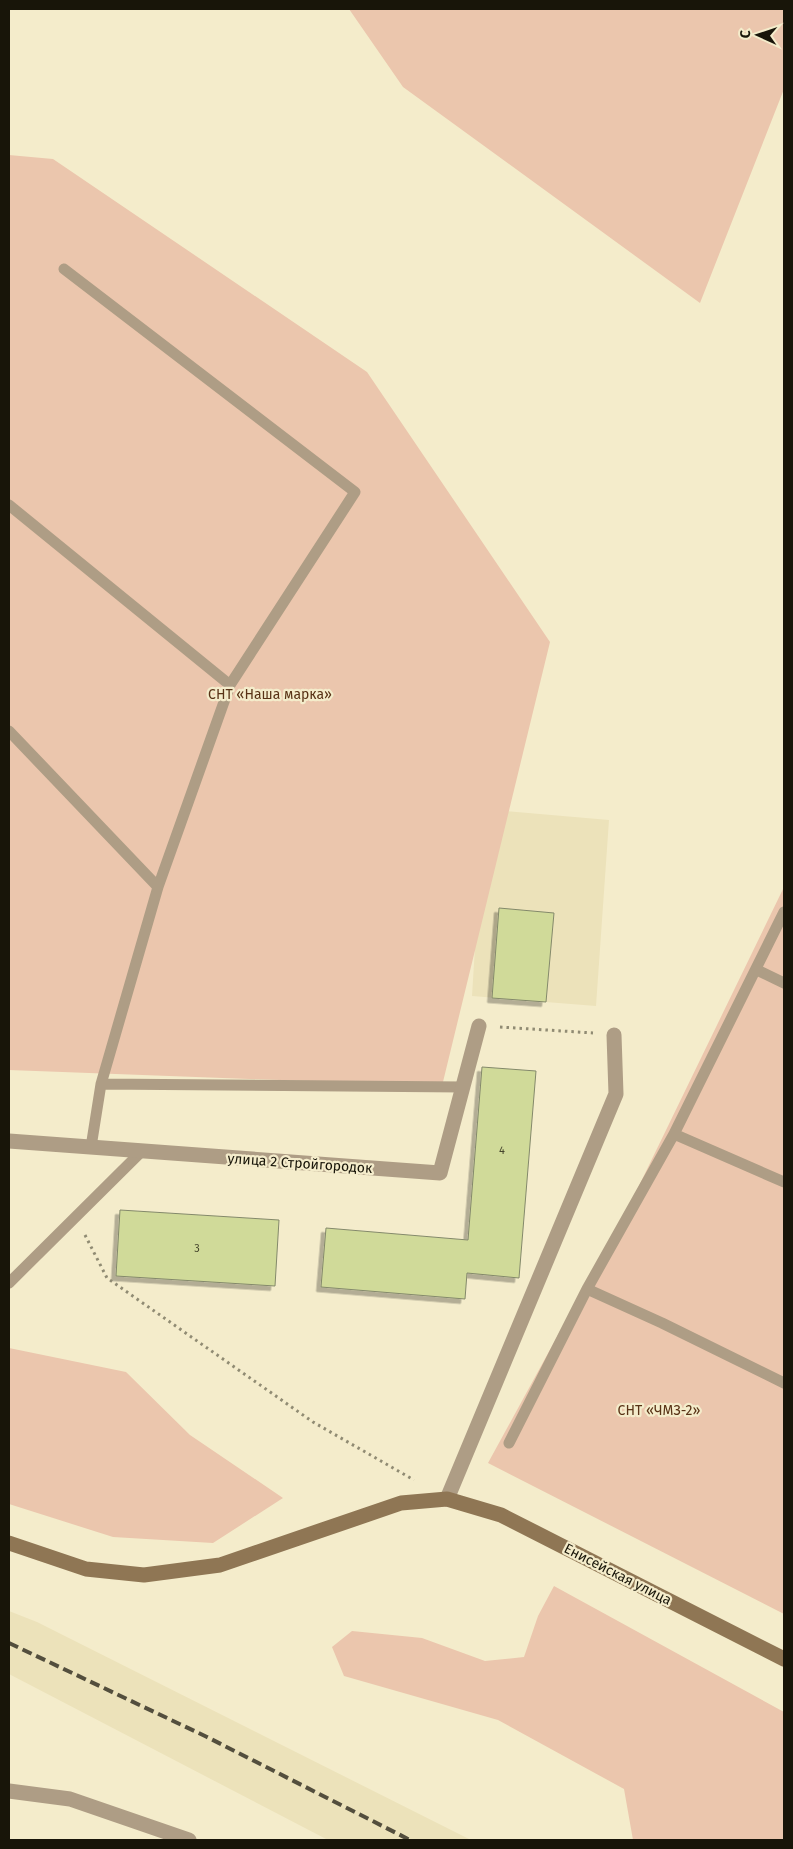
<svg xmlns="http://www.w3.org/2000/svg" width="793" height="1849" viewBox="0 0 793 1849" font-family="'Fira Sans',sans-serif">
<defs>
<filter id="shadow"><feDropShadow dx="-4.5" dy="4.5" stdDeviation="0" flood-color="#0004"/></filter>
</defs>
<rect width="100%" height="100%" fill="#f4eccb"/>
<path fill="#ece2ba" d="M504,811L609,820L596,1006L472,996L478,899Z
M9,1611L37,1622L471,1840H328L9,1674Z"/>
<path fill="#ebc6ad" d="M349,9H784V89L700,303L403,87Z
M9,155L53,159L367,372L550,642L442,1086L9,1070Z
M784,887V1614L488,1463L635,1194Z
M9,1348L126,1372L190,1435L283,1498L213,1543L113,1537L9,1504Z
M554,1586L784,1712V1840H633L624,1789L498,1720L344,1676L332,1647L352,1631L422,1638L485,1661L524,1657L538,1616Z"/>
<path fill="#d0da99" stroke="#84896b" filter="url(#shadow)" d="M499,908L554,913L546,1002L492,998Z
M482,1067L536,1071L519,1278L467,1273L465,1299L321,1287L326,1228L468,1240Z
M120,1210L279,1220L275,1286L116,1276Z"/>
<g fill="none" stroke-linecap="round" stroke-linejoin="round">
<path stroke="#908b73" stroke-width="3" stroke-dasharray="2.5 4" stroke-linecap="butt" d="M500,1027L593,1033
M85,1235L107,1278L313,1422L414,1480"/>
<path stroke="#ae9d85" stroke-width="11" d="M64,269L355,492L230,685L158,887L101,1084L91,1147
M9,505L230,685
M9,731L158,887
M757,970L784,983
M101,1084L463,1087
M674,1134L784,1182
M9,1283L142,1151
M587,1289L662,1323L784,1383
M509,1443L587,1289L674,1134L784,912"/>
<path stroke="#ae9d85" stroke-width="15" d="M9,1141L440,1173L479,1026
M447,1499L616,1094L614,1035
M9,1791L70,1799L189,1840"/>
<path stroke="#8f7654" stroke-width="15" d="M9,1543L86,1569L144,1575L220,1565L401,1503L447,1499L501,1515L784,1659"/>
<path stroke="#534e3d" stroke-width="4" stroke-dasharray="10 5" stroke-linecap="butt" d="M9,1643L207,1737L410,1840"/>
</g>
<g text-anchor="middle" stroke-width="4.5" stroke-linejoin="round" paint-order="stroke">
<g font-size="11" fill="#46462d">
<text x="502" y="1154">4</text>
<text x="197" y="1252">3</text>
</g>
<g font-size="14" fill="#593316" stroke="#f4eccb">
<text x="270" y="699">СНТ «Наша марка»</text>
<text x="659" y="1415">СНТ «ЧМЗ-2»</text>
</g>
<g font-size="14" fill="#181509" stroke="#f4eccb">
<text transform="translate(300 1163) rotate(4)" y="5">улица 2 Стройгородок</text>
<text transform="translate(618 1574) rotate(27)" y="5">Енисейская улица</text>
</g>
</g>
<rect width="793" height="1849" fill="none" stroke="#181509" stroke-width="20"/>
<g transform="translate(758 35) rotate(273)" stroke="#f4eccb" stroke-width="4" paint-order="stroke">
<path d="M0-4L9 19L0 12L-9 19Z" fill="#181509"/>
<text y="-8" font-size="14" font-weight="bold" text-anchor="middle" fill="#181509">С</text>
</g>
</svg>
